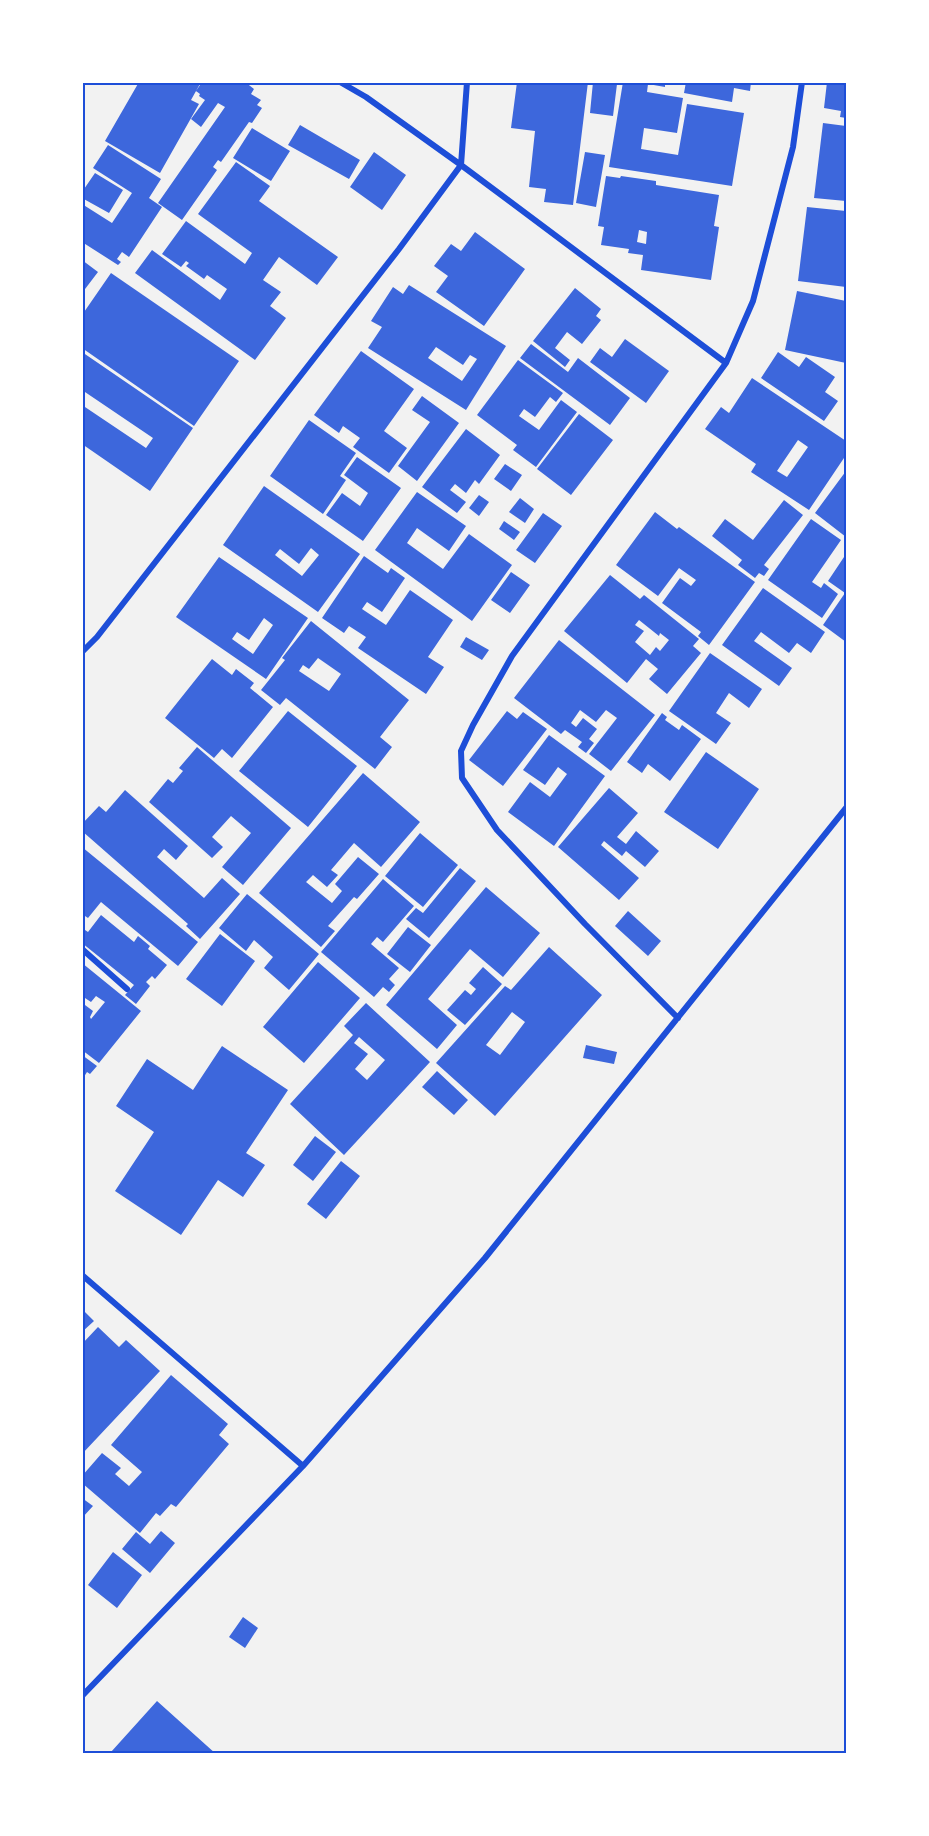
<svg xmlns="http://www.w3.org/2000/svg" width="929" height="1836" viewBox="0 0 929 1836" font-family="Rubik,sans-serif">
<rect width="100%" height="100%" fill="#f2f2f2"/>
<path fill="#3d67dc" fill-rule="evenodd" d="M139,82H201L191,100L199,104L160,173L105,141Z
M202,82H245L254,89L251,94L261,100L257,105L262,108L252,123L249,122L221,162L218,160L213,167L217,170L182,220L158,203L225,107L218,103L201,127L191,119L205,100L199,96L200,94L196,91Z
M517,82H588L573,205L544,202L546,189L529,187L535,131L511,128Z
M593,82L617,84L613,116L590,113Z
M623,82H665V87L648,84L647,92L683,98L677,133L644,128L641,149L678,155L687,104L744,113L732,186L609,167Z
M686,82H751L750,91L734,88L732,102L684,93Z
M827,82H846V118L840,117L841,111L824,108Z
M823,123L846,126V201L814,198Z
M300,125L360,160L349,179L288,145Z
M252,128L290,151L271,181L233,158Z
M108,145L161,179L149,198L162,207L129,257L122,252L117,259L121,262L118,265L82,242V204L112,223L132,193L93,168Z
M374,152L406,175L382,210L350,187Z
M585,152L605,155L596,207L576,203Z
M236,162L270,186L259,201L338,257L317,285L279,257L263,280L281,292L270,306L286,318L255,360L135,273L152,250L220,300L227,289L207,275L204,279L186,266L189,263L186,261L181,267L162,254L186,221L245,264L252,253L198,214Z
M95,173L123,190L109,213L82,198V192Z
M606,176L620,178L621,176L656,181V185L719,195L714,226L719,227L711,280L641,270L643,255L628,253L629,249L601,245L604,227L598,226ZM639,230L647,232L646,244L637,242Z
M807,207L846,211V287L798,281Z
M475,232L525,269L484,326L436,292L448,276L434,266L451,244L461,251Z
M82,260L98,272L82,293Z
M111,273L239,361L194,426L82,348V315Z
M409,285L506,346L466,410L368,348L382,327L371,321L393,287L403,294ZM436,347L463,365L470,355L477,359L462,381L428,358Z
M575,288L601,309L596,316L601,320L582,344L567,332L555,348L570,360L565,367L533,341Z
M797,291L846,301V363L785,350Z
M625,339L669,371L646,403L590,362L600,348L612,357Z
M531,344L568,372L578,358L630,398L610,425L520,358Z
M361,351L414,389L384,431L407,448L389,473L353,447L360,438L343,426L339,433L314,415Z
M82,352L193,428L150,491L82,444V405L146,448L153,438L82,390Z
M778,352L799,367L806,357L835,377L825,392L838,401L824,421L761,378Z
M518,360L563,393L556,402L550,397L535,417L524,409L519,416L539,430L561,400L577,412L536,467L513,450L517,445L477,415Z
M752,378L846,441V455L809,510L751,472L756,464L705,429L721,407L729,413ZM798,440L808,447L787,477L777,471Z
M422,396L459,423L417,481L398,466L430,422L412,410Z
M579,414L613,440L571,495L537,469Z
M309,420L356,453L340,476L346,480L323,514L270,476Z
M466,429L500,455L479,484L475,480L466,493L455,484L450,490L466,502L457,513L422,487Z
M357,457L401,488L363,541L326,515L342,493L360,506L368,493L344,475Z
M505,464L522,475L511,491L494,479Z
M846,471V537L815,513Z
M264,486L360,554L318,612L223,545ZM311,548L319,555L302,576L275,555L280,549L299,564Z
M417,492L466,526L449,551L417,528L407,543L443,569L469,534L512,565L472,621L375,550Z
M479,495L489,502L479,516L469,508Z
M520,498L534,509L525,523L509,512Z
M784,500L803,515L764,565L769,569L764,576L759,573L755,578L738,565L742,560L712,536L725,519L753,540Z
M655,512L677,529L679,527L755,582L709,645L698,636L701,632L662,603L680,578L691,586L696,580L679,568L658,596L616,565Z
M543,513L562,526L535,563L516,550Z
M811,519L841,540L812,582L821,588L824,583L838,594L822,618L768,580Z
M504,521L520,532L514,540L499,529Z
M846,554V642L823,625L845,593L828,581Z
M364,556L388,573L391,568L405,578L382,612L367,602L362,609L386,625L410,590L453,620L428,657L444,667L426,694L358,648L366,637L349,626L344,633L322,618Z
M219,557L308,618L266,679L176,617ZM264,618L273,625L253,654L232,639L237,632L249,640Z
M511,572L530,585L510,613L491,600Z
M610,575L640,599L644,595L699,639L693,646L701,653L667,694L649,679L658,669L646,659L627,683L564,631ZM639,620L659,636L660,633L669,640L660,651L656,647L650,655L635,642L644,631L635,625Z
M763,588L825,632L811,653L797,643L789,653L761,632L754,641L792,668L779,686L722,645Z
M311,621L409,700L380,737L392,747L375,769L286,698L280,705L261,690L285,660L282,658ZM318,658L341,674L329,691L299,671L303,665L309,669Z
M466,637L489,650L482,660L460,647Z
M559,640L655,715L611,771L589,754L617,718L606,710L596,722L580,710L571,723L576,727L583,718L597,729L589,739L594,743L586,753L578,747L582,742L565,730L561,734L514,698Z
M710,653L762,689L749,708L729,693L716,713L731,723L716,744L669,711Z
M212,659L232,675L236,669L254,683L250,688L273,707L232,758L222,749L214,758L165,718Z
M288,711L357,766L308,827L239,771Z
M507,711L517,719L523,712L547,729L503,786L469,760Z
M662,713L667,717L665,720L679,730L682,725L701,739L670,781L648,764L642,773L627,762Z
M549,735L605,776L554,846L508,812L530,782L550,797L567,774L558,767L545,785L523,770Z
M197,747L291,828L243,885L222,867L251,833L231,816L212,837L223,847L212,858L149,802L168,779L173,783L183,771L179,768Z
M706,752L759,789L718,849L664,812Z
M363,773L420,822L381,867L354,843L331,870L338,875L327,887L313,875L306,882L332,903L342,891L335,884L358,857L379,874L357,899L354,897L328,926L335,931L321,947L259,893Z
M609,788L638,813L617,837L626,844L636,831L659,851L645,867L626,851L622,856L604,841L601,845L639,878L619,900L558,847Z
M125,790L188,846L176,860L164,849L157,857L204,898L222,878L240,894L200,939L186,926L188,924L82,831V824L99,806L106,812Z
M420,833L458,865L423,907L385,876Z
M82,847L198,942L178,966L101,902L88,918L82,914Z
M460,868L476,881L429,938L406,919L416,908L423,913Z
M383,879L414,906L383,942L377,937L371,944L399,968L389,979L395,985L389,992L383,987L374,997L321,952Z
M486,887L540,933L503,977L470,949L428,999L457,1025L437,1049L386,1005Z
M247,894L319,954L289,990L264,968L273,957L254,940L246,951L219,928Z
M628,911L661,941L648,956L615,926Z
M101,915L134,942L138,936L150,946L148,949L167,965L155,979L152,976L146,982L150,986L136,1004L125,995L134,985L82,943V928L88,932Z
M408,927L431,945L410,972L387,954Z
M220,934L255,961L222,1006L186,979Z
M549,947L602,995L495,1116L436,1063L505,986L511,990ZM512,1012L525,1022L500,1055L486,1045Z
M318,962L360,998L304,1063L263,1027Z
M82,963L141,1011L99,1063L82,1050V1008L85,1005L93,1011L90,1017L91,1019L105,1002L96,996L91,1002L82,996Z
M483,967L502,984L465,1025L447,1010L465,990L471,995L476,989L469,983Z
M366,1003L430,1062L344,1155L290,1104L353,1035L344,1026ZM359,1037L385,1060L367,1080L355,1069L368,1054L354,1043Z
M586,1045L617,1052L614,1064L583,1058Z
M222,1046L288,1090L246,1153L265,1165L243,1197L218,1180L181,1235L115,1191L154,1132L116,1106L147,1059L193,1090Z
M82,1055L97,1066L90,1074L87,1072L82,1080Z
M437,1071L468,1100L454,1115L422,1087Z
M315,1136L336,1152L313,1181L293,1165Z
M341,1161L360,1176L326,1219L307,1204Z
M82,1309L94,1321L82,1332Z
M98,1327L119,1347L126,1340L160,1371L82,1454V1344Z
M171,1375L228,1424L219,1435L229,1444L176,1507L171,1504L160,1516L156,1513L140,1533L82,1483V1476L102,1453L121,1468L115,1474L129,1486L142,1472L111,1445Z
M82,1498L93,1506L82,1518Z
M161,1531L175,1543L150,1573L122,1549L136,1532L150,1544Z
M113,1552L142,1575L117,1608L88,1585Z
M243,1617L258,1628L245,1648L229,1637Z
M157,1701L216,1754H112L111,1752Z"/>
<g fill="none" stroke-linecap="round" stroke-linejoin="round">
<path stroke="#1d4ed8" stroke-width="6" d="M340,82L366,97L461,165L726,363
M82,652L97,637L399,249L461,165L467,82
M82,949L127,989
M678,1018L585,924L497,830L462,778L461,751L473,725L512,656L726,363L753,301L793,147L802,82
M82,1275L303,1466
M82,1696L303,1466L485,1258L846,808"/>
</g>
<rect width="929" height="1836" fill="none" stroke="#ffffff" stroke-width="168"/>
<rect x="84" y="84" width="761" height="1668" fill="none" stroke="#1d4ed8" stroke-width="2"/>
</svg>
